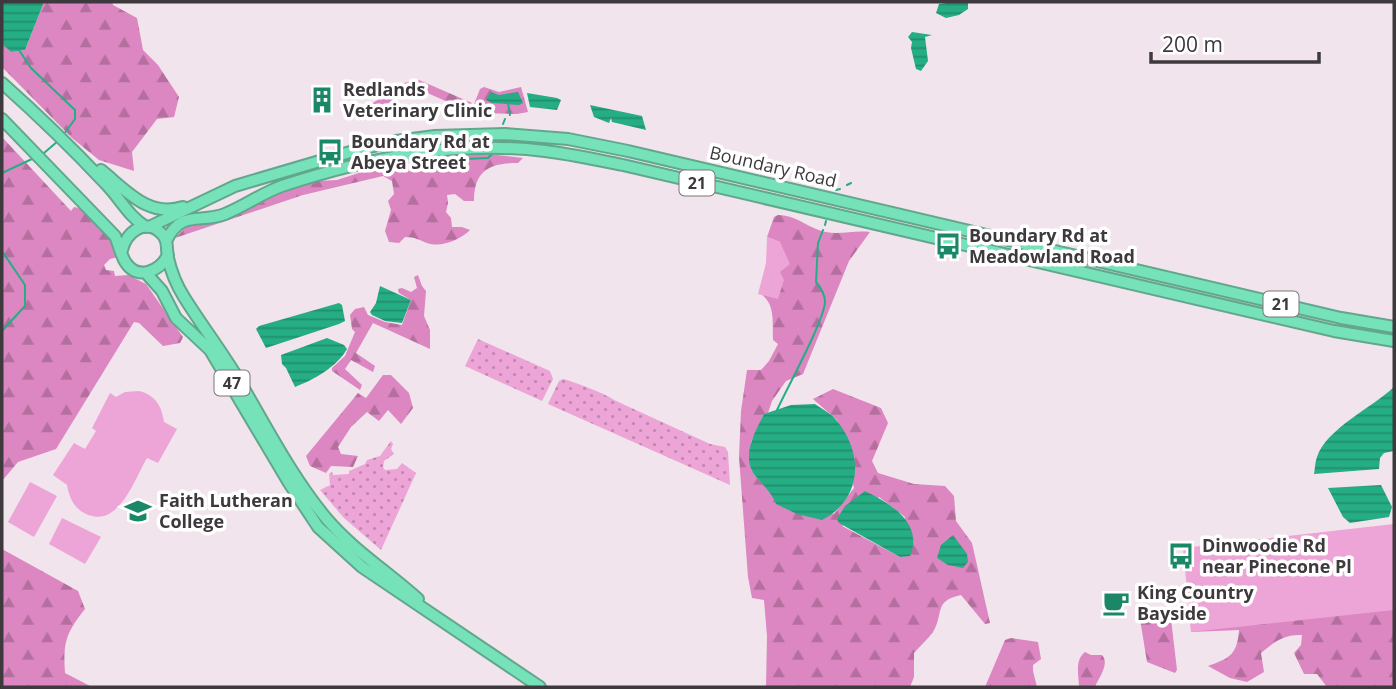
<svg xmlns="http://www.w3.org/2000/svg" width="1396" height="689" viewBox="0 0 1396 689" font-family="'Open Sans',sans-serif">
<defs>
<pattern id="grass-dots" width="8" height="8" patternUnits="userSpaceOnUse" patternTransform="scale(1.75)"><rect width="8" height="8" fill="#eda4d6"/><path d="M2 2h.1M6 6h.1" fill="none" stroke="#c187af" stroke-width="1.8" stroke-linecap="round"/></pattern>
<pattern id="forest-firs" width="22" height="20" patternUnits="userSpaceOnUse" patternTransform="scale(1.75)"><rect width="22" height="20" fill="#dc86c2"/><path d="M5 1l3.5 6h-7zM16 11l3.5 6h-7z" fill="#b46f9f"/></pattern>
<pattern id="water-rules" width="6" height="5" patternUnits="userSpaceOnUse" patternTransform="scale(1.75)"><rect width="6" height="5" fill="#25ad84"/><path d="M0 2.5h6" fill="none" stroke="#218e6d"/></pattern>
</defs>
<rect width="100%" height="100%" fill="#f1e4ec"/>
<path fill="url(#grass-dots)" d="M478,339L550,371L553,379L542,401L465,366Z
M563,379C572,381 609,395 614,400L710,444L725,447L728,452L730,485L548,404L559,381Z
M391,441L393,444L391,449L394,454L384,461L383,467L385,470L397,469L402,463L416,473L381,550L344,518L320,490L330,485L329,474L332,472L333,475L349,474V471L365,464L367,460L380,456Z"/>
<path fill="url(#forest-firs)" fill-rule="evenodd" d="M44,2H112L113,5L137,18L143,50L158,65L179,97L174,117L157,119L132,152L134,171L99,160L72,138L2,67V44L11,52L25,50Z
M419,80L472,103L468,111L414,87L410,89L404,83Z
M484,87L499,92L521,87L528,112L517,114L473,113L471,112L480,89Z
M389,93L393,100L360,121L358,112Z
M2,137L71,211L74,207C92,209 113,241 118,257L110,259L104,265L106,270L114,271L115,276L128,275L146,284L183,337L180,343L163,346L139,323L134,322L56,449L18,462L2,481Z
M488,154L523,158L518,163C490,163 474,170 474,201H464L455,194L447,195L448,203L446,212L451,218L452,227H462L470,230C460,240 441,248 427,243C419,240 415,237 405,237L399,243L389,242L385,231L391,210L388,201L394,194L392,181L383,176L303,195L175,238L185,228L196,223L236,216L269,197L317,181L337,180L371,169L422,158Z
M778,215C799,216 807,228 826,232C840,235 855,230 870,232L849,261L803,374L786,381L772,401L768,413L764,414L751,442V469L755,476L771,492L834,514L854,488L837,420L813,399L833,389L881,408L888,423L872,461L878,473L914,484L945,486L954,496L956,521L972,543L990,623L985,624L961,595C933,601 944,614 933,632C928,639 920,646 914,653V677L910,687H766L767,636L764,600L752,598L748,577L739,457L741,411L747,370H761L769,361L778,344L773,340C772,323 776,305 761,294L780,272V242L767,237L774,217ZM879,497L905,517L900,557L842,526Z
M418,275L422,286L426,291L424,316L430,330V349L373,323L356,353L375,366L373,372L351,360L345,369L362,385L360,390L332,371V368L345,356L355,332L352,329L350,315L355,309L364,307L368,315L385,322L402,325L411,300L399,293L398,289L402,288L411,292L417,288L414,277Z
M383,375H391L409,393L413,408L401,424L388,410L379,421L367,412L351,427L338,447L341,454L358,456L353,467L331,466L326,473L310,466L306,456L358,393L366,398Z
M2,549L78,591L85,609C66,633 63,642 65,673L92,687H2Z
M1189,549L1394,576V687H1327L1317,674H1304L1294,653L1301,645L1302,635C1284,634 1274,642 1261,653L1264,672L1247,682L1230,678L1208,666C1230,658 1237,655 1239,630L1191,632Z
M1154,617L1155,621L1171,619L1177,670L1175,673L1147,662L1140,619Z
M1011,638L1038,642L1041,659L1033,665V671L1037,687H985L1005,640Z
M1085,652L1091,655H1102C1110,664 1099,677 1095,687H1079C1079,675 1074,661 1085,652Z"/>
<path fill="#eda4d6" d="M767,237L780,242L790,264L780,272L784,280L778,299L758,294L766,263Z
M139,391C155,395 162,406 164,422L177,429L158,463L147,458C134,480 118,531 84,513C73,507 69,496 67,485L53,475L74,443L85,449L96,431L92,428L110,393L116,397L125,392Z
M30,482L57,496L34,537L8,522Z
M62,518L101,537L85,564L49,544Z
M1394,524V610L1191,632L1183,548Z"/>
<path fill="url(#water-rules)" d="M2,2H44L25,50L11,52L2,44Z
M954,2H968V9L959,15L946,18L936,13L939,4Z
M912,32L932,35L925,37L928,61L921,71L916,69L911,48L912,42L908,37Z
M491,92L499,95L518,92L523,103L519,105L492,103L486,100Z
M527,93L557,98L561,100L557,110L530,107Z
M590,105L642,116L646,130L612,122L611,118L609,123L594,117Z
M380,286L411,300L402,323L385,321L372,315L370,312L376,303Z
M339,303L342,305L345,321L339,324L266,348L256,329L259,326Z
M327,338L344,345L347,349C337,367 313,380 295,387L286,368L282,364L281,355Z
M1394,387V451L1384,453L1380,458L1379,469L1314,474C1315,469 1315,462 1317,457C1326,429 1373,407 1394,387Z
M815,404C822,409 832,414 837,421C864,454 862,500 822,520L797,514L776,504C771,492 764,486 756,477C740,457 755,432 764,414L791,405Z
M1381,485L1392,507L1389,517L1350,523L1343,517L1328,488Z
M865,491C890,503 924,523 910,556L900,557L839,523L837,519L845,506Z
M953,535L967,554L968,562L963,568L948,565L937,558L941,545Z"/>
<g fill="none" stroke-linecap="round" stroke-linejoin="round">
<path stroke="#25ad84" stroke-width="2" d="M19,50L31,68L75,110V119L64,134
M508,103L510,115
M503,124L505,119
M44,153L58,141
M464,159L488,158L492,154
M2,173L32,159
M847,185L851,183
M836,190L840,189
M825,225L826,221
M2,251L25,285V306L2,331
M777,410C787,388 824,321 825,302C825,294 821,288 816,282L818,243L823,230"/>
<g stroke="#62a78d" stroke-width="14">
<path id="highway" d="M2,83C38,115 72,148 105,183C120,198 128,216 146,227
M2,119L115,236C119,245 121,256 126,263C138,281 160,271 168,255
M101,170C126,190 148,218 183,207
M149,227L235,186L357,150L396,141L435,136L505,134L568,139L628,151L1341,318L1394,327
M166,241C182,209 199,224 225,214C245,206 262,193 282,186C367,158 456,140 545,151C571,154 597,160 623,165L1334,331L1394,341
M122,250C126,233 145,217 161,233C169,240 166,249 168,258C171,271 177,286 184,297C202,326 223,353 240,382C267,428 292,477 326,518C352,549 388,572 418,599
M146,273L162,291L176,318L210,350L289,483L318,527L362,567L540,687"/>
</g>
<use href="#highway" stroke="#76e2b9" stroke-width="10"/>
</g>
<defs>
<g id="building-bare" transform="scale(2.1)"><path d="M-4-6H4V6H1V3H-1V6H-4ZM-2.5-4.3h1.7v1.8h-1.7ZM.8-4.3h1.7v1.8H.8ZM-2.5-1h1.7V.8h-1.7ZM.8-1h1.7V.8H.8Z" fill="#1a8867" stroke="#fff" stroke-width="2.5" paint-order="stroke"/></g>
<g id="bus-bare" transform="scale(2.1)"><path d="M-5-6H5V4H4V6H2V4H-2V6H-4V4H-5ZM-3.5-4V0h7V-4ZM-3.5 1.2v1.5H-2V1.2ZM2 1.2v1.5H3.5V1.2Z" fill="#1a8867" stroke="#fff" stroke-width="2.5" paint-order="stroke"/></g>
<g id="school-bare" transform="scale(2.1)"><path d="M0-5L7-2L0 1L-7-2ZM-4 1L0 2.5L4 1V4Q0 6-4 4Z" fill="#1a8867" stroke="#fff" stroke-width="2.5" paint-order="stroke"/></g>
<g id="cafe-bare" transform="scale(2.1)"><path d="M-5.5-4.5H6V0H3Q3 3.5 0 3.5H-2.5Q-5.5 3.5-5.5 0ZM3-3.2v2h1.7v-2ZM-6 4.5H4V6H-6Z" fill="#1a8867" stroke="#fff" stroke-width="2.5" paint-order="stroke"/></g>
</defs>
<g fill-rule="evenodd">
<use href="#building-bare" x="322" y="100"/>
<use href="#bus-bare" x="330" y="152"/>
<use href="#bus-bare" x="948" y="246"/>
<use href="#school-bare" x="138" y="511"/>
<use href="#bus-bare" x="1181" y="556"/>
<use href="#cafe-bare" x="1116" y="603"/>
</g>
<g text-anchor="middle" stroke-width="7" stroke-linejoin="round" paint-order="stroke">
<g fill="#fff" stroke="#787476" stroke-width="2">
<rect x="679.5" y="170.5" width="35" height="25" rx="5"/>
<rect x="1263.5" y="291.5" width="35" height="25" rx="5"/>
<rect x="214.5" y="370.5" width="35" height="25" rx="5"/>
</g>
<g font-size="16" font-weight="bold" fill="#3e393c">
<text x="697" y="189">21</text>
<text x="1281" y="310">21</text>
<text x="232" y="389">47</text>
</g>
<g font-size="18" font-weight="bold" fill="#3e393c" stroke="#fff" text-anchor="start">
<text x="343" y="96">Redlands<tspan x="343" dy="21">Veterinary Clinic</tspan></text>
<text x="351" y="148">Boundary Rd at<tspan x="351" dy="21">Abeya Street</tspan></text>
<text x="969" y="242">Boundary Rd at<tspan x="969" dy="21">Meadowland Road</tspan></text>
<text x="159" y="507">Faith Lutheran<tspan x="159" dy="21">College</tspan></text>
<text x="1202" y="552">Dinwoodie Rd<tspan x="1202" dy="21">near Pinecone Pl</tspan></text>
<text x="1137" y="599">King Country<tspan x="1137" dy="21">Bayside</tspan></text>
</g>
<g font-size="18" fill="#3e393c" stroke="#fff">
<text transform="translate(773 167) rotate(13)" y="6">Boundary Road</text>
</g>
</g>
<rect width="1396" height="689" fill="none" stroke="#3e393c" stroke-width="7"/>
<path d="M1151 52v10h168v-10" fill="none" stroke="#3e393c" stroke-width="3.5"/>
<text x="1162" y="52" font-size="21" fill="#3e393c" stroke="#ffffff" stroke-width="5" paint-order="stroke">200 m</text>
</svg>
